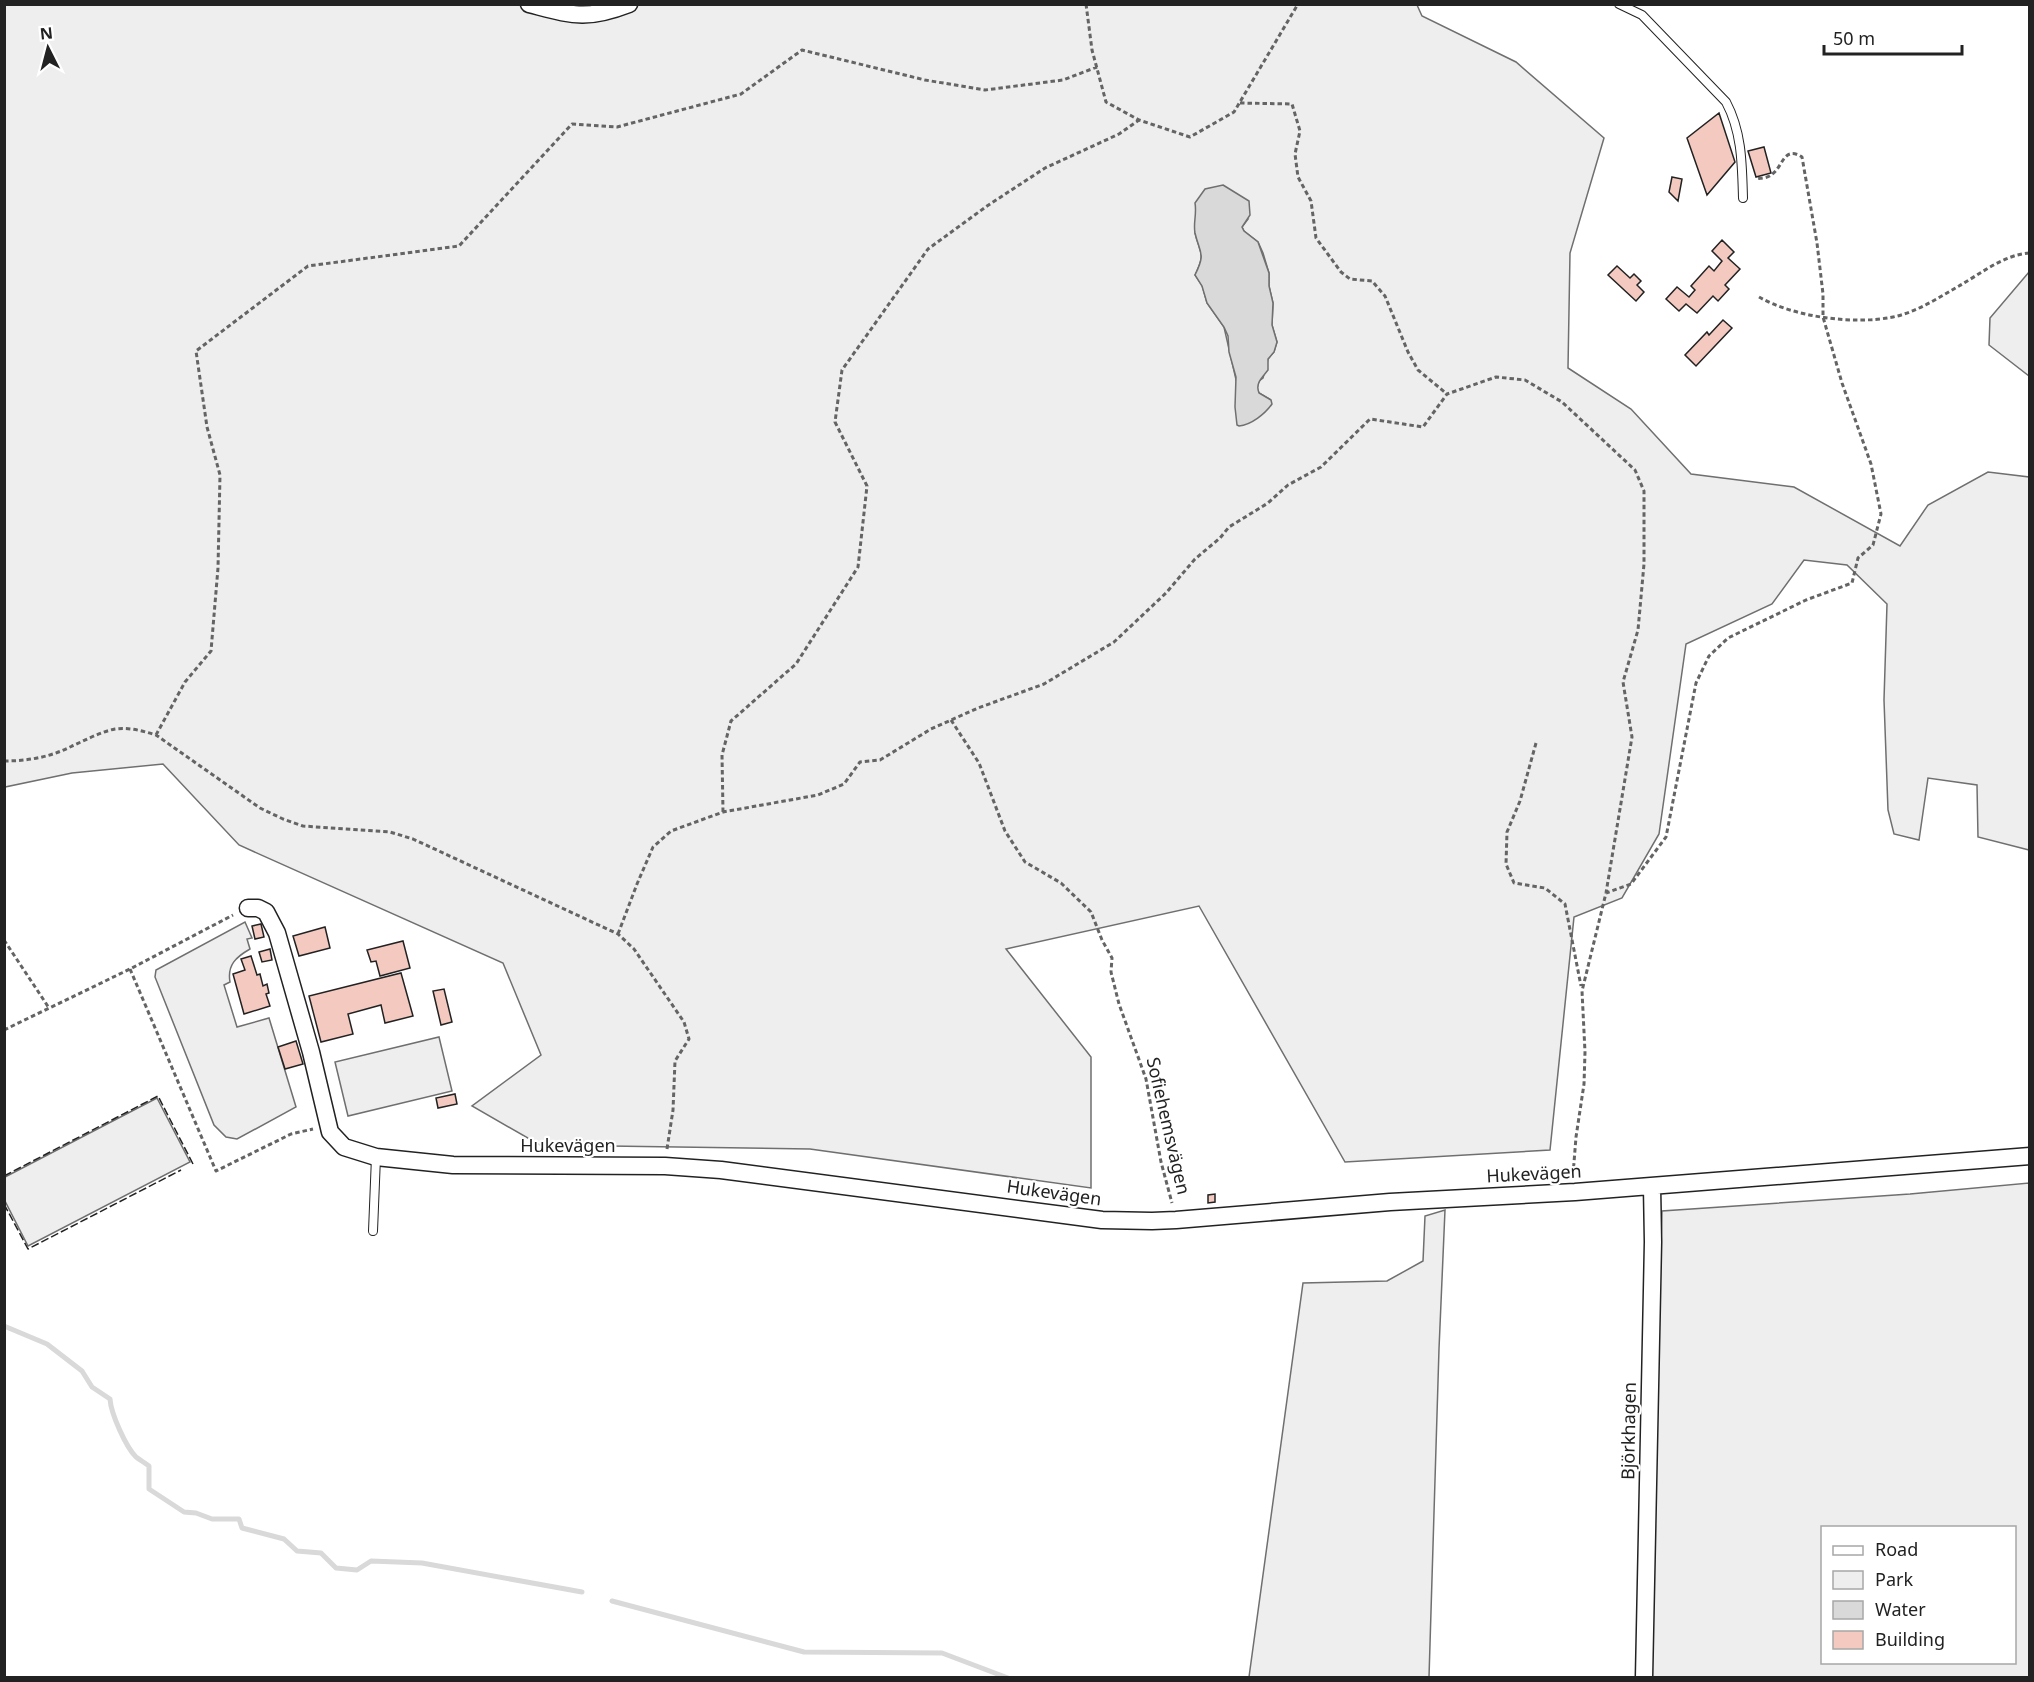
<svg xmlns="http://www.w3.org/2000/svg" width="2034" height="1682" viewBox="0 0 2034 1682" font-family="'Noto Sans',sans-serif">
<rect width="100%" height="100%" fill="#fff"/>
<path fill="#eee" stroke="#6f6f6f" stroke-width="1.5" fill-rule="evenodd" d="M5,5H1417L1422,16L1516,62L1604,138L1570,253L1568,368L1631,409L1691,474L1794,487L1900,546L1928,505L1988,472L2029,477V850L1978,837L1977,785L1928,778L1919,840L1894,834L1888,810L1884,700L1887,604L1847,565L1804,560L1772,604L1686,644L1659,834L1622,898L1574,917L1550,1150L1345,1162L1199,906L1006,949L1091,1057V1188L810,1149L540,1145L472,1106L541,1055L503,963L239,845L163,764L72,773L5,787ZM1197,213L1248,219L1242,227L1244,231L1258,242L1263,253L1269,273V286L1273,303L1272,325L1277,342L1274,352L1268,359L1263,378L1259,381L1257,388L1259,393L1271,400L1237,384L1224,327L1207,303L1202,285L1195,275C1206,253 1200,254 1195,233C1194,226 1196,219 1197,213Z
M2029,272V376L1989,345L1990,318Z
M245,922L252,938L247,939L250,949C236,957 227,965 230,982L224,985L237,1027L269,1018L296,1107L237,1139L226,1137L214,1125L155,977L156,970Z
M439,1037L452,1091L348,1116L335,1062Z
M157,1098L190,1162L28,1246L5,1201V1177Z
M2029,1183V1677L1648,1678L1662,1211L1910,1194ZM1822,1528H2014V1662H1822Z
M1445,1210L1439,1349L1429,1677H1249L1303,1283L1387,1281L1423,1261L1425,1216Z"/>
<path fill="#d9d9d9" stroke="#6f6f6f" stroke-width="1.5" d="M1223,185L1249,201L1250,215L1242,227L1244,231L1258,242L1269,273V286L1273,303L1272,325L1277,342L1274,352L1268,359V370C1262,378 1255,383 1259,393L1271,400L1272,404C1265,414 1251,425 1239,426L1237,425L1235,407L1236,377L1229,352L1228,336L1224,327L1207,303L1202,286L1195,275C1206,253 1200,254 1195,233C1193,223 1197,214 1195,203L1205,189Z"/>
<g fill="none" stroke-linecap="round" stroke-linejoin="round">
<path stroke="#d9d9d9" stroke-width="5" d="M4,1326L47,1344L82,1371L92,1387L110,1399C111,1414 126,1447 136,1457C140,1460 145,1463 149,1466V1489L184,1512L196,1513L212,1519H239L242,1528L284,1539L297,1551L321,1553L336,1568L357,1570L371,1561L422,1563L582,1592
M612,1601L804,1652L942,1653L1008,1678"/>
</g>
<path fill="#f3c9c0" stroke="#222" stroke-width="1.5" d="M1719,113L1735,162L1707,195L1687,138Z
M1764,147L1771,173L1756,177L1748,151Z
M1672,177L1682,179L1678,201L1669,192Z
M1722,240L1734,252L1728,258L1740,269L1725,285L1729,289L1718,301L1713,296L1697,313L1686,304L1679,311L1666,299L1677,287L1689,297L1695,290L1691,286L1709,266L1714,271L1722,261L1712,251Z
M1617,266L1630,278L1634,274L1641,281L1637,285L1644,292L1636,301L1608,275Z
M1723,320L1732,328L1696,366L1685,355L1707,332L1709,335Z
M261,924L264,937L255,939L252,926Z
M325,927L330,948L299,956L293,936Z
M403,941L410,968L380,976L376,961L371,962L367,950Z
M270,949L272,960L262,962L259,952Z
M251,956L257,975L260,974L263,986L267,984L269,993L266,994L270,1006L244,1014L233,974L245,970L241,959Z
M401,973L413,1016L385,1023L381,1005L348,1014L353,1034L321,1042L309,996Z
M444,989L452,1022L441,1025L433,991Z
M296,1041L303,1064L285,1069L278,1047Z
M455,1094L457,1104L438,1108L436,1098Z
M1215,1194V1202L1208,1203V1195Z"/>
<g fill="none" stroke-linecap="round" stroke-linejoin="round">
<g stroke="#222" stroke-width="10">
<path id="lane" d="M1619,4L1642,15L1726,102C1742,132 1742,164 1743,198
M373,1231L376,1157"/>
</g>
<g stroke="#222" stroke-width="19">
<path id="street" d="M529,4C572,15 585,21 629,4
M248,908H258L266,912L277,933L311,1052L330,1132L344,1147L376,1157L453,1165L665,1166L721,1170L1102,1220L1152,1221L1176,1220L1390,1202L1575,1192L2030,1156
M1644,1678L1653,1242L1652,1186"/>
</g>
<path stroke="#646464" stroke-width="3" stroke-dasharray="4.5 3" stroke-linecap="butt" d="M1086,4L1092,50L1106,102L1139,120L1190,137L1234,112L1298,4
M1240,103L1292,104L1300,131L1295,154L1298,177L1311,201L1316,238L1341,272L1350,279L1372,281L1385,296L1408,352L1418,370L1447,394
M1759,297C1794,317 1853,325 1893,317C1917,312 1938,298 1959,286C1980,274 2005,254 2030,253
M951,720L979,763L1005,831L1025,862L1061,883L1091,912L1102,940L1112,958L1111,972L1119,1004L1146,1079L1161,1162L1172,1203
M156,735L185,682L211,651L218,568L220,475L207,427L196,351L308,266L459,246L572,124L617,127L741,94L802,50L925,80L985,90L1063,80L1097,67
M1536,743L1520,801L1507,832L1506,864L1514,883L1545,888L1565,904L1581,986
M4,761C28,761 51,757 72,746C86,740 100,732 115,729C129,727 143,731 156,735L260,808L283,819L303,826L390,832L413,839L618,934L634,949L684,1022L689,1039L675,1061L673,1110L667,1149
M723,812L722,755L731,721L796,664L858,567L867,486L835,422L842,370L928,249L987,206L1045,168L1119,134L1139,120
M618,934L637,884L653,847L671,831L723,812L818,795L844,784L860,762L880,760L931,729L978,708L1044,684L1114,642L1166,593L1195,559L1220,538L1229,527L1268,503L1288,485L1321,467L1370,419L1423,427L1447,394L1496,377L1525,380L1562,402L1635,470L1644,491V564L1638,630L1623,682L1632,737L1606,893
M4,940L49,1008
M130,969L216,1171L291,1134L313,1129
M4,1030L130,969L233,915
M1573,1175L1576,1137L1584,1084L1585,1052L1582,991L1606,893L1631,884L1666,837L1696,683L1709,656L1728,638L1806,600L1852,583L1858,558L1873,545L1881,514L1871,464L1842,383L1823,317V294L1817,243L1802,157C1783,145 1783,168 1771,175C1768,178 1761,178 1756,179"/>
<use href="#lane" stroke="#fff" stroke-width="8"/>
<use href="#street" stroke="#fff" stroke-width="16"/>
<path stroke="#222" stroke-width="1.5" stroke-dasharray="8 3" stroke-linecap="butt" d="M4,1176L158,1096L193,1164
M4,1204L28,1249L181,1170"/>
</g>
<g text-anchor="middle" stroke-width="4.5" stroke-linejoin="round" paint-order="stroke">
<g font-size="18" fill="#222" stroke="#fff">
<text transform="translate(1168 1126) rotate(77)" y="6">Sofiehemsvägen</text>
<text x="568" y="1152">Hukevägen</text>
<text transform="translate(1534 1174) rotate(-3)" y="6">Hukevägen</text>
<text transform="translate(1054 1193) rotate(8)" y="6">Hukevägen</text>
<text transform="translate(1629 1431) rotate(-89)" y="6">Björkhagen</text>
</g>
</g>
<rect width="2034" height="1682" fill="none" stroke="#222222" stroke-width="12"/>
<rect x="1821" y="1526" width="195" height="138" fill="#ffffff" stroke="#a7a7a7" stroke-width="1.5"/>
<rect x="1833" y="1546" width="30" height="9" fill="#ffffff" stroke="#a7a7a7" stroke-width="1.5"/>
<text x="1875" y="1556" font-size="18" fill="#222222">Road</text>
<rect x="1833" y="1571" width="30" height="18" fill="#eeeeee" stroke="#a7a7a7" stroke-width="1.5"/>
<text x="1875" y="1586" font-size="18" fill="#222222">Park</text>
<rect x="1833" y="1601" width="30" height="18" fill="#d9d9d9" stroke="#a7a7a7" stroke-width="1.5"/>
<text x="1875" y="1616" font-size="18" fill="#222222">Water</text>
<rect x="1833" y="1631" width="30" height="18" fill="#f3c9c0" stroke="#a7a7a7" stroke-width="1.5"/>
<text x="1875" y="1646" font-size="18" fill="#222222">Building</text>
<g transform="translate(48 48) rotate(354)" stroke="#ffffff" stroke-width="4.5" paint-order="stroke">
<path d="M0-4.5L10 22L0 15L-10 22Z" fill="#222222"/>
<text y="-9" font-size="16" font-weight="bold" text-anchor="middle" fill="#222222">N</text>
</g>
<path d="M1824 45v9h138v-9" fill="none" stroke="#222222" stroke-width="3"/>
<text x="1833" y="45" font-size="18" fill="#222222" stroke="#ffffff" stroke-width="4.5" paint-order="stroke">50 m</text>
</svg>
